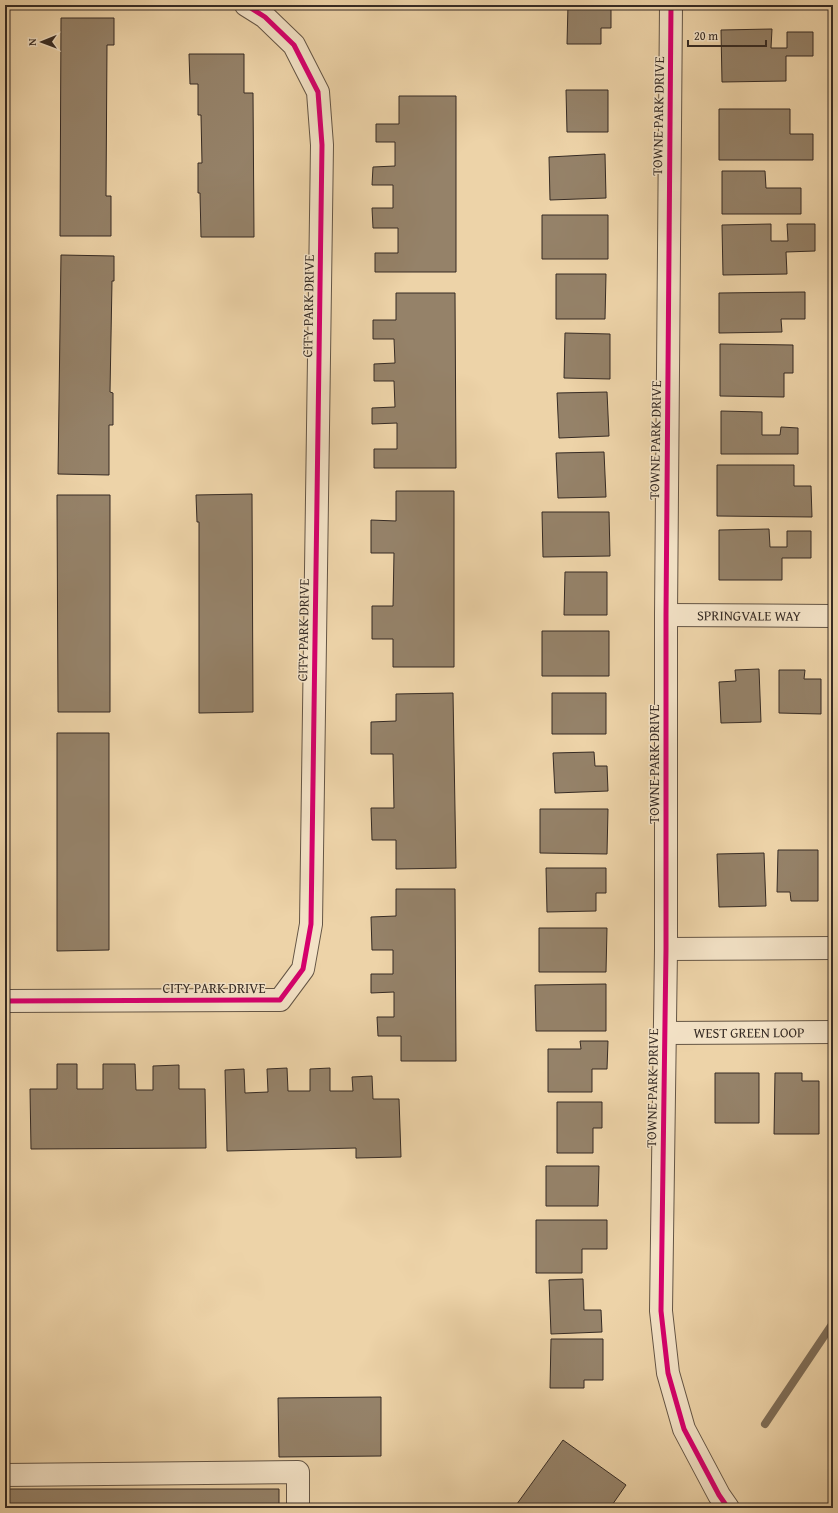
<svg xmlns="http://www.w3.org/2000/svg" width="838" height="1513" viewBox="0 0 838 1513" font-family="'Gentium Book Plus',serif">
<rect width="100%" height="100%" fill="#edd3a8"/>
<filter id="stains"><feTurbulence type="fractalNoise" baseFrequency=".005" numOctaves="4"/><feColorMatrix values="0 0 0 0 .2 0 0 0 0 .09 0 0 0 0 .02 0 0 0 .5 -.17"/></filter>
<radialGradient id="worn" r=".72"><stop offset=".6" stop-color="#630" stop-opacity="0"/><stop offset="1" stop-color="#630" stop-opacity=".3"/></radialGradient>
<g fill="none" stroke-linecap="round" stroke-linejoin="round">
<path stroke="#7f6e58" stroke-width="8" d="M765,1424L833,1323"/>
</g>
<path fill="#958269" stroke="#362b24" d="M568,5H611V28H601V44H567Z
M61,18H114V45H107L106,196H111V236H60Z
M772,29L771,48H787V32H813V56H786V81L722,82L721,30Z
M189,54H244V93H253L254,237H201L200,193H198V163H202L201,115H198V84H190Z
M566,90H608V132H567Z
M399,96H456V272H375V253H398V228H373L372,208H393V185H372L373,167L395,166V142H376V124H399Z
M719,109H790V134H813V160H719Z
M605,154L606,198L550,200L549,157Z
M722,171H765L766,188H801V214H722Z
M542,215H608V259H542Z
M771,224V241H788L787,224H815V251L786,252L787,274L723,275L722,225Z
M61,255L114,256V281H112L110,392L113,393V425H109V475L58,474Z
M556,274H606L605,319H556Z
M805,292V319H781L782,332L719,333V293Z
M396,293H455L456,468H374V449H397V423L372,424V408L395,407L394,381H374V364L395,363L394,339H373V320H396Z
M565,333L610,334V379L564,378Z
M720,344L793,345V373H784V397L720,396Z
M607,392L609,436L559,438L557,393Z
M721,411L762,412V435H780L781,427L798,428V454H721Z
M604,452L606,497L558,498L556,453Z
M717,465H794V486H811L812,517L717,516Z
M396,491H454V667H393V639H372V606H393L394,553H371V520L396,521Z
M252,494L253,712L199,713V522H197L196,495Z
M57,495H110V712H58Z
M542,512H609L610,556L543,557Z
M769,529L770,547H787V531H811V558H782V580H719V530Z
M565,572H607V615H564Z
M542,631H609V676H542Z
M759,669L761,722L721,723L719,682L736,681L735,670Z
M779,670H805L804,679H821V714L779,713Z
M453,693L456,868L396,869V840H372L371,808H394L393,754H371V722L396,721V694Z
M552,693H606V734H552Z
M57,733H109V950L57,951Z
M594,752L595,766H607L608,791L555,793L553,753Z
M540,809H608L607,854L540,853Z
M778,850H818V901H791L790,892H777Z
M764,853L766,906L719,907L717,854Z
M546,868H606V893H596V911L547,912Z
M396,889H455L456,1061H401V1036H378L377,1017H394V992L371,993V974H393V950H372L371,917L396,916Z
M539,928H607L606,972H539Z
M606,984V1031H536L535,985Z
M580,1041H608L607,1069H592V1092H548V1049H581Z
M57,1064H77V1089H103V1064H135L136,1090H153V1066L179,1065V1089H205L206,1148L31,1149L30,1089H57Z
M287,1068L288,1091H310V1069L330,1068V1091H353L352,1077L372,1076L373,1099H399L401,1157L356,1158V1148L227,1151L225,1070L244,1069L245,1093L268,1092L267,1069Z
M715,1073H759V1123H715Z
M775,1073H802V1081H819V1134H774Z
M557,1102H602V1128H593V1153H557Z
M546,1166H599L598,1206H546Z
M536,1220H607V1249H582V1273H536Z
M583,1279L584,1310H601L602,1332L551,1334L549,1280Z
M551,1339H603V1380H584V1388H550Z
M381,1397V1456L279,1457L278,1398Z
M563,1440L626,1485L610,1508H514Z
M5,1489H279V1508H5Z"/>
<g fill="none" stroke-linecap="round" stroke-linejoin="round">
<g stroke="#645545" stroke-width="24">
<g id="minor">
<path d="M671,5L666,615V949L661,1311L668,1373L684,1429L719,1495L728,1508"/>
<path id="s1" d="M666,615L833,616"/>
<path d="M666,949L833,948"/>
<path d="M5,1001L280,1000L303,969L311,924L322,145L318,92L294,45L265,17L246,5"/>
<path id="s2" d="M664,1033L833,1032"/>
<path d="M5,1475L298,1472V1508"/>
</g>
</g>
<use href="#minor" stroke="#f3e2c6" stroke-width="22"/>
<g stroke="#f3e2c6" stroke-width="8">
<path id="cycleway" d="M671,5L666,615V949L661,1311L668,1373L684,1429L719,1495L728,1508
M5,1001L280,1000L303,969L311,924L322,145L318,92L294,45L265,17L246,5"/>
</g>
<use href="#cycleway" stroke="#d6006c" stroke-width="5"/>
</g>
<g text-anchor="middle" stroke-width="3" stroke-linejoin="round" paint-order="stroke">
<g font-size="14" fill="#362b24" stroke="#f3e2c6">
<text transform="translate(658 116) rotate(-89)" y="5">TOWNE PARK DRIVE</text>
<text transform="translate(308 306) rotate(-89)" y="5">CITY PARK DRIVE</text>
<text transform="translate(655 440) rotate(-89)" y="5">TOWNE PARK DRIVE</text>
<text dy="5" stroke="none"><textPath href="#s1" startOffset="83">SPRINGVALE WAY</textPath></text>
<text transform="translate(303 630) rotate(-89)" y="5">CITY PARK DRIVE</text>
<text transform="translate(654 764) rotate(-90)" y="5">TOWNE PARK DRIVE</text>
<text x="214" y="993">CITY PARK DRIVE</text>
<text dy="5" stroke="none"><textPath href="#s2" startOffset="85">WEST GREEN LOOP</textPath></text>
<text transform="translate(652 1088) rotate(-89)" y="5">TOWNE PARK DRIVE</text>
</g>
</g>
<rect width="838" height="1513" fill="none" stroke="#edd3a8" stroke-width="20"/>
<rect x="6" y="6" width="826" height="1501" fill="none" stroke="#362b24" stroke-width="2"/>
<rect x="10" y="10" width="818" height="1493" fill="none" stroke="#362b24"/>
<g transform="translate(42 42) rotate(269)" stroke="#f3e2c6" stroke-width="3" paint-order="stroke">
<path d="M0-3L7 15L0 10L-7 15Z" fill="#362b24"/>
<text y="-6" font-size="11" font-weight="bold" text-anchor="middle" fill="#362b24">N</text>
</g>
<path d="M688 40v6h78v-6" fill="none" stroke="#362b24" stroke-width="2"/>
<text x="694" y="40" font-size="12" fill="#362b24" stroke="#f3e2c6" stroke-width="3" paint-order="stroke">20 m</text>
<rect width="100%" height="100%" filter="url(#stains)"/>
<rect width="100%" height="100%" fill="url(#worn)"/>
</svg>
